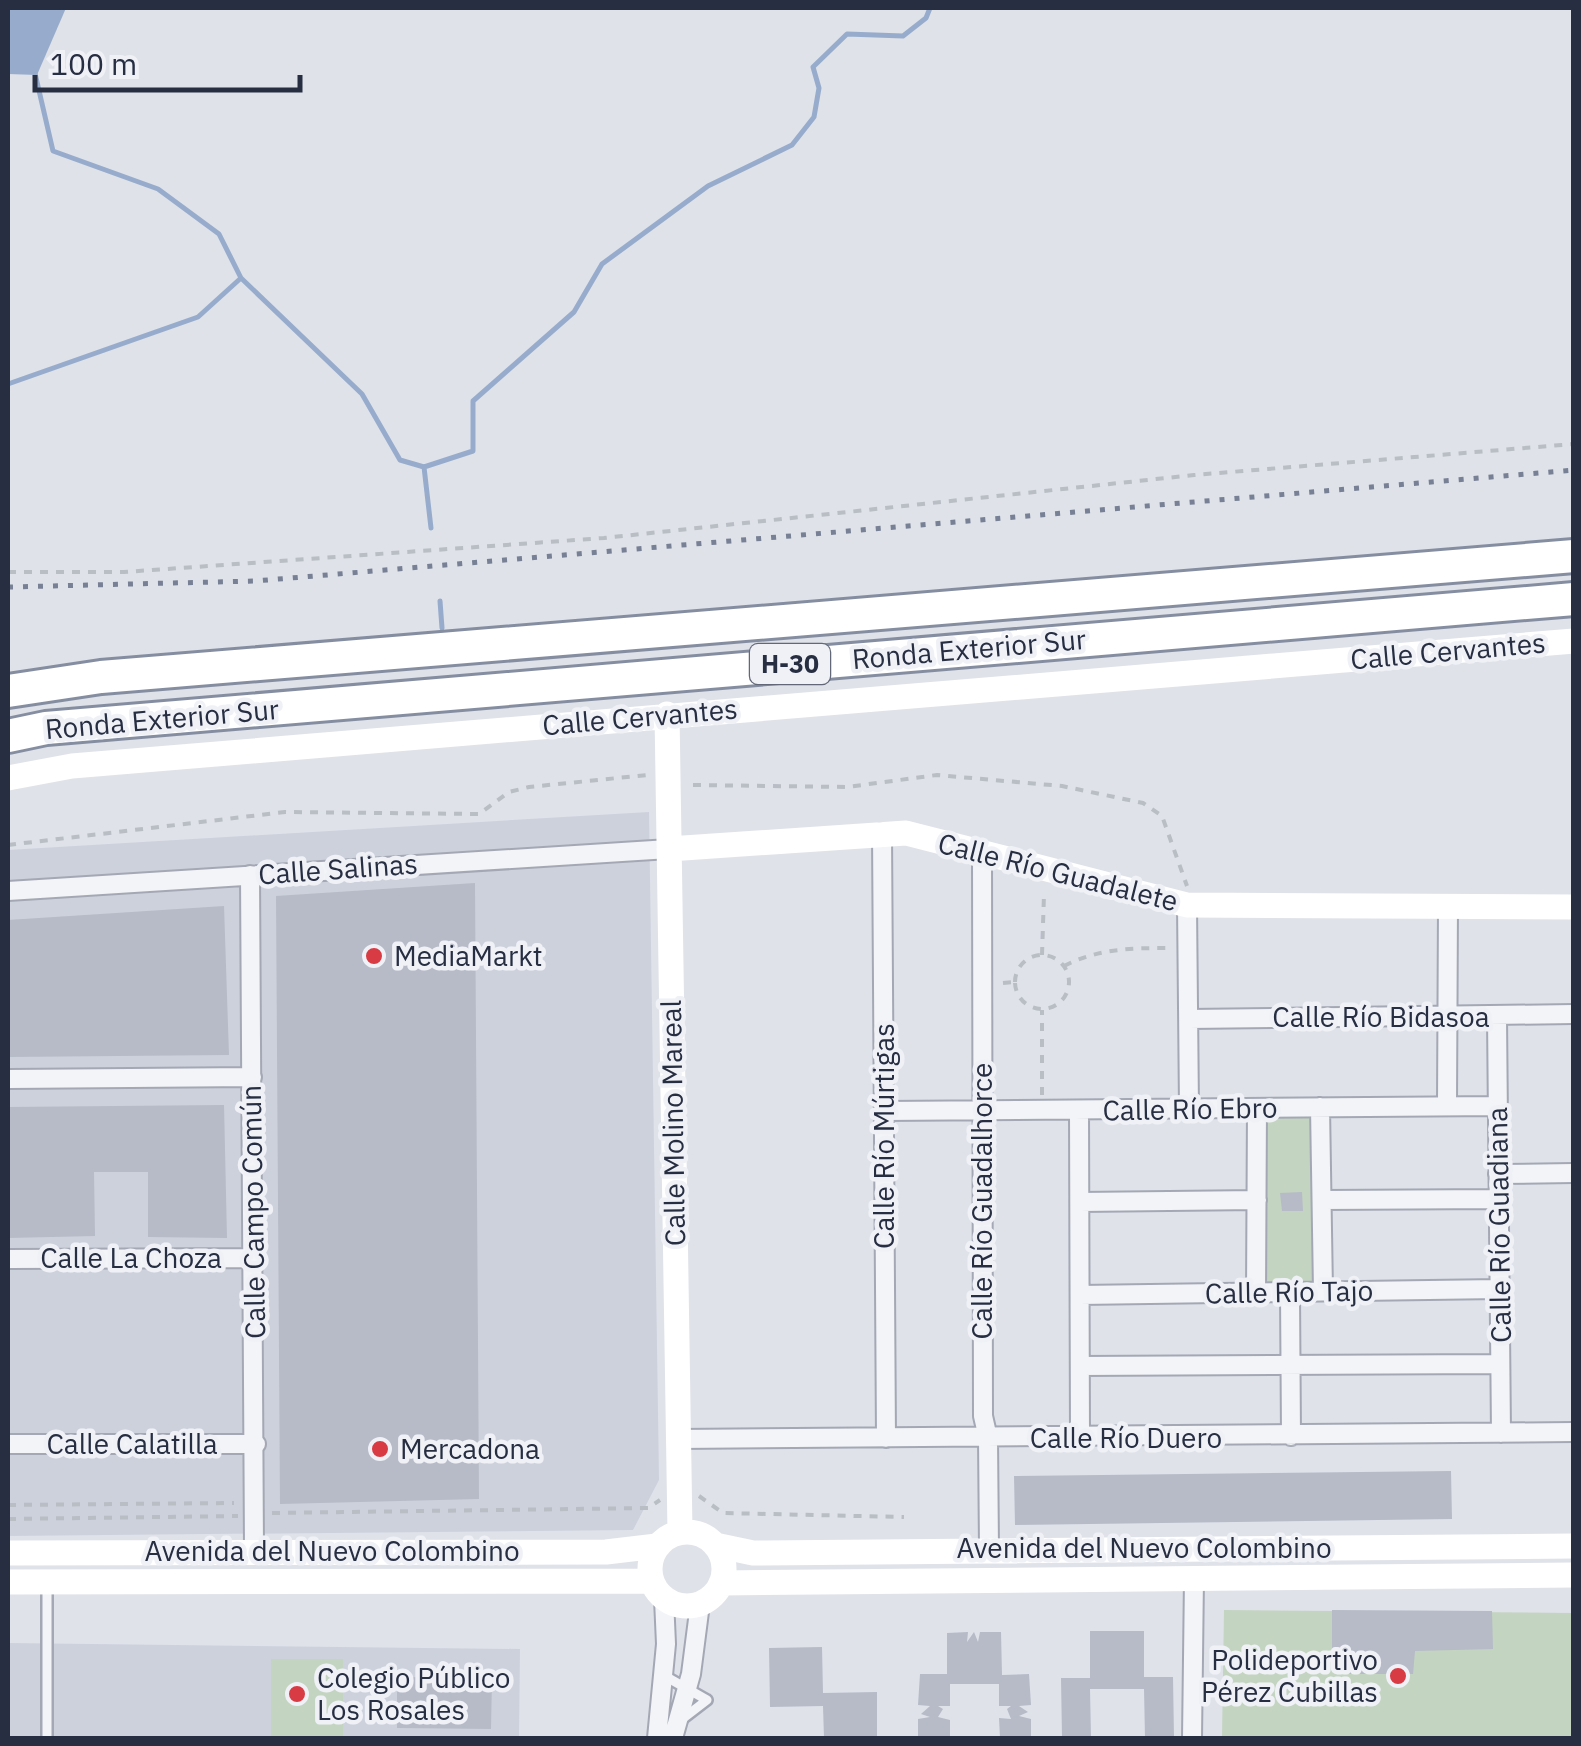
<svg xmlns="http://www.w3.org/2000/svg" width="1581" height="1746" viewBox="0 0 1581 1746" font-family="'IBM Plex Sans',sans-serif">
<rect width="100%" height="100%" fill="#dfe2e9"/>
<path fill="#cdd1dc" d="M649,812L659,1480L633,1530L8,1536V850Z
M8,1643L520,1649L519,1738H9Z"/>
<path fill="#c3d4c0" d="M1264,1112L1313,1113L1314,1282H1266Z
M1224,1610L1573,1613V1738H1222Z
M271,1659H343V1738H271Z"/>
<path fill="#97accc" d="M8,8H66L37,75L8,74Z"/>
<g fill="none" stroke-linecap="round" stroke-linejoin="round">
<path stroke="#97accc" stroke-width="5" d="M34,69L53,151L158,189L219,234L241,278L362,394L400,460L424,467L473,451V401L574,312L602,264L708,186L792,145L814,117L819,88L813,67L847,34L903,36L926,18L930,8
M8,384L198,317L241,278
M424,467L431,528
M440,601L442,628"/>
</g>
<path fill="#b6bbc7" d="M475,883L479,1499L280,1504L276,896Z
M224,906L229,1055L8,1057V920Z
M224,1105L227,1238L148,1237V1172H94L95,1236L8,1238V1107Z
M1302,1192L1303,1211H1282L1280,1193Z
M1451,1471L1452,1519L1015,1525L1014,1476Z
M1332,1610L1492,1611L1493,1649L1415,1651L1413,1674H1347V1651L1332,1650Z
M1090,1631H1144V1677H1173L1174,1738H1145L1144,1689H1090L1091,1738H1062L1061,1678H1090Z
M968,1632L967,1642L974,1632L978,1642L980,1632H1001L1002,1675L1029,1674L1031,1705L1019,1706L1028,1712L1019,1716L1031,1719V1738H1000L999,1718L1011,1719L1007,1709L1011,1706H999V1684H950V1706H938L943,1709L938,1717L950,1720V1738H918V1719L930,1717L921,1714L930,1706L918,1705L920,1674H947V1633Z
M822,1647L823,1693L877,1692V1738H824L823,1706L770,1707L769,1648Z
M397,1677L492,1678L491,1729L397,1728Z"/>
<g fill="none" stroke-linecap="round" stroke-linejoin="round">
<g stroke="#a4a8b4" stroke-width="14">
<path id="lane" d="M47,1584V1738
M663,1675L707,1700
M681,1720L707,1700"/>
</g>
<g stroke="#a4a8b4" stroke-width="22">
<path id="street" d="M882,833L886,1438
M982,853L983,1416L988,1438L989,1549
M250,875L254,1549
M8,891L669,849
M1187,905L1189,1108
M1497,1017L1501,1433
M1189,1019L1574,1014
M8,1079L252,1077
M1447,1105L1448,905
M1320,1107L1323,1291
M1079,1110L1080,1438
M884,1111L1497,1106
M1498,1174L1574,1173
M1322,1200L1498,1199
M1080,1202L1257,1200
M8,1259L254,1258
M1256,1294L1257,1108
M1290,1294L1291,1436
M1080,1295L1499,1289
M1080,1366L1500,1364
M678,1439L1574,1432
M8,1444H256
M657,1738L666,1644L664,1599
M673,1738L691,1674L700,1604
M1192,1738L1194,1578"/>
</g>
<g stroke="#858ea1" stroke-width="38">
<path id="highway" d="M8,691L101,677L1574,556
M8,736L46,728L1574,599"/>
</g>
<path stroke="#b9bdc4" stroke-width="4" stroke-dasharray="8 8" stroke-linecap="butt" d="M8,572H124L604,538L1194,475L1574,444
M693,785L847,787L937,775L1062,786L1143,803L1162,816L1187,886
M8,845L285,812L479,814L509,792L529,787L647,775
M1042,955L1044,894
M1015 982a27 27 0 1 1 54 0a27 27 0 1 1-54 0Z
M1064,966C1099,948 1134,948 1172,948
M1003,983L1015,982
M1042,1095V1010
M699,1496L723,1513L904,1517
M8,1505L234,1503
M272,1513L648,1508L660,1500
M8,1519L238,1516"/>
<use href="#lane" stroke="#f2f4f7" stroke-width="9"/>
<use href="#street" stroke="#f2f4f7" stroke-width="18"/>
<path stroke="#fff" stroke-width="25" d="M667,714L680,1532
M8,778L72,766L1574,641
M669,849L906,833L1187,905L1574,907
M650 1569a37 37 0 1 1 74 0a37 37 0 1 1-74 0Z
M715,1545L753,1553L1574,1546
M8,1553L606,1552L657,1546
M8,1582L651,1581
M721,1583L1574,1575"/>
<use href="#highway" stroke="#fff" stroke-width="32"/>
<path stroke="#778094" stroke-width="5" stroke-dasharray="5 10" stroke-linecap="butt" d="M8,587L255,581L1574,470"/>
</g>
<g fill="#d83b44" stroke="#eff1f7" stroke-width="4">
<circle cx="374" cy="956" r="10"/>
<circle cx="380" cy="1449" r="10"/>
<circle cx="1398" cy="1676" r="10"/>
<circle cx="297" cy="1694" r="10"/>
</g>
<g text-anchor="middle" stroke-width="9" stroke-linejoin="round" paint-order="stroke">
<rect fill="#eff1f7" stroke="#636878" stroke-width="2.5" x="750" y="644" width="80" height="40" rx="8"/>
<g font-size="25" font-weight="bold" fill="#272e42">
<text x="790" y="673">H-30</text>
</g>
<g font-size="28" fill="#272e42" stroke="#eff1f7">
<text transform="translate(969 649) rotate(-5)" y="10">Ronda Exterior Sur</text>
<text transform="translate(1448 651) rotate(-5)" y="10">Calle Cervantes</text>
<text transform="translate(640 717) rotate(-5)" y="10">Calle Cervantes</text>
<text transform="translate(162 719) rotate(-5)" y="10">Ronda Exterior Sur</text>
<text transform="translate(338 869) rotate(-4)" y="10">Calle Salinas</text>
<text transform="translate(1058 872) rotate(14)" y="10">Calle Río Guadalete</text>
<text x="1381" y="1027">Calle Río Bidasoa</text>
<text transform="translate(1190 1109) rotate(-1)" y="10">Calle Río Ebro</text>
<text transform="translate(673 1123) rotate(-91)" y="10">Calle Molino Mareal</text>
<text transform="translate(884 1136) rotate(-90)" y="10">Calle Río Múrtigas</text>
<text transform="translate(982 1201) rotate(-90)" y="10">Calle Río Guadalhorce</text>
<text transform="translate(253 1212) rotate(-91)" y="10">Calle Campo Común</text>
<text transform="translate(1499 1225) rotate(-91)" y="10">Calle Río Guadiana</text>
<text x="131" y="1268">Calle La Choza</text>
<text transform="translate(1289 1292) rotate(-1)" y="10">Calle Río Tajo</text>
<text x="1126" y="1448">Calle Río Duero</text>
<text x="132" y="1454">Calle Calatilla</text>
<text x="1144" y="1558">Avenida del Nuevo Colombino</text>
<text x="332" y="1561">Avenida del Nuevo Colombino</text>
</g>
<g font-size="28" fill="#272e42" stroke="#eff1f7" text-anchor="start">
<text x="394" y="966">MediaMarkt</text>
<text x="400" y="1459">Mercadona</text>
<text x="1378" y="1670" text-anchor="end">Polideportivo<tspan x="1378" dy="32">Pérez Cubillas</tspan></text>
<text x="317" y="1688">Colegio Público<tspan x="317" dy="32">Los Rosales</tspan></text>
</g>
</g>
<rect width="1581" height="1746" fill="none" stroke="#272e42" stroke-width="20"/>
<path d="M35 75v15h265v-15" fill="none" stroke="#272e42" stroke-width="5"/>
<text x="50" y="75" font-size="30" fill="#272e42" stroke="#eff1f7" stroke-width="8" paint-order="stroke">100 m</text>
</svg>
